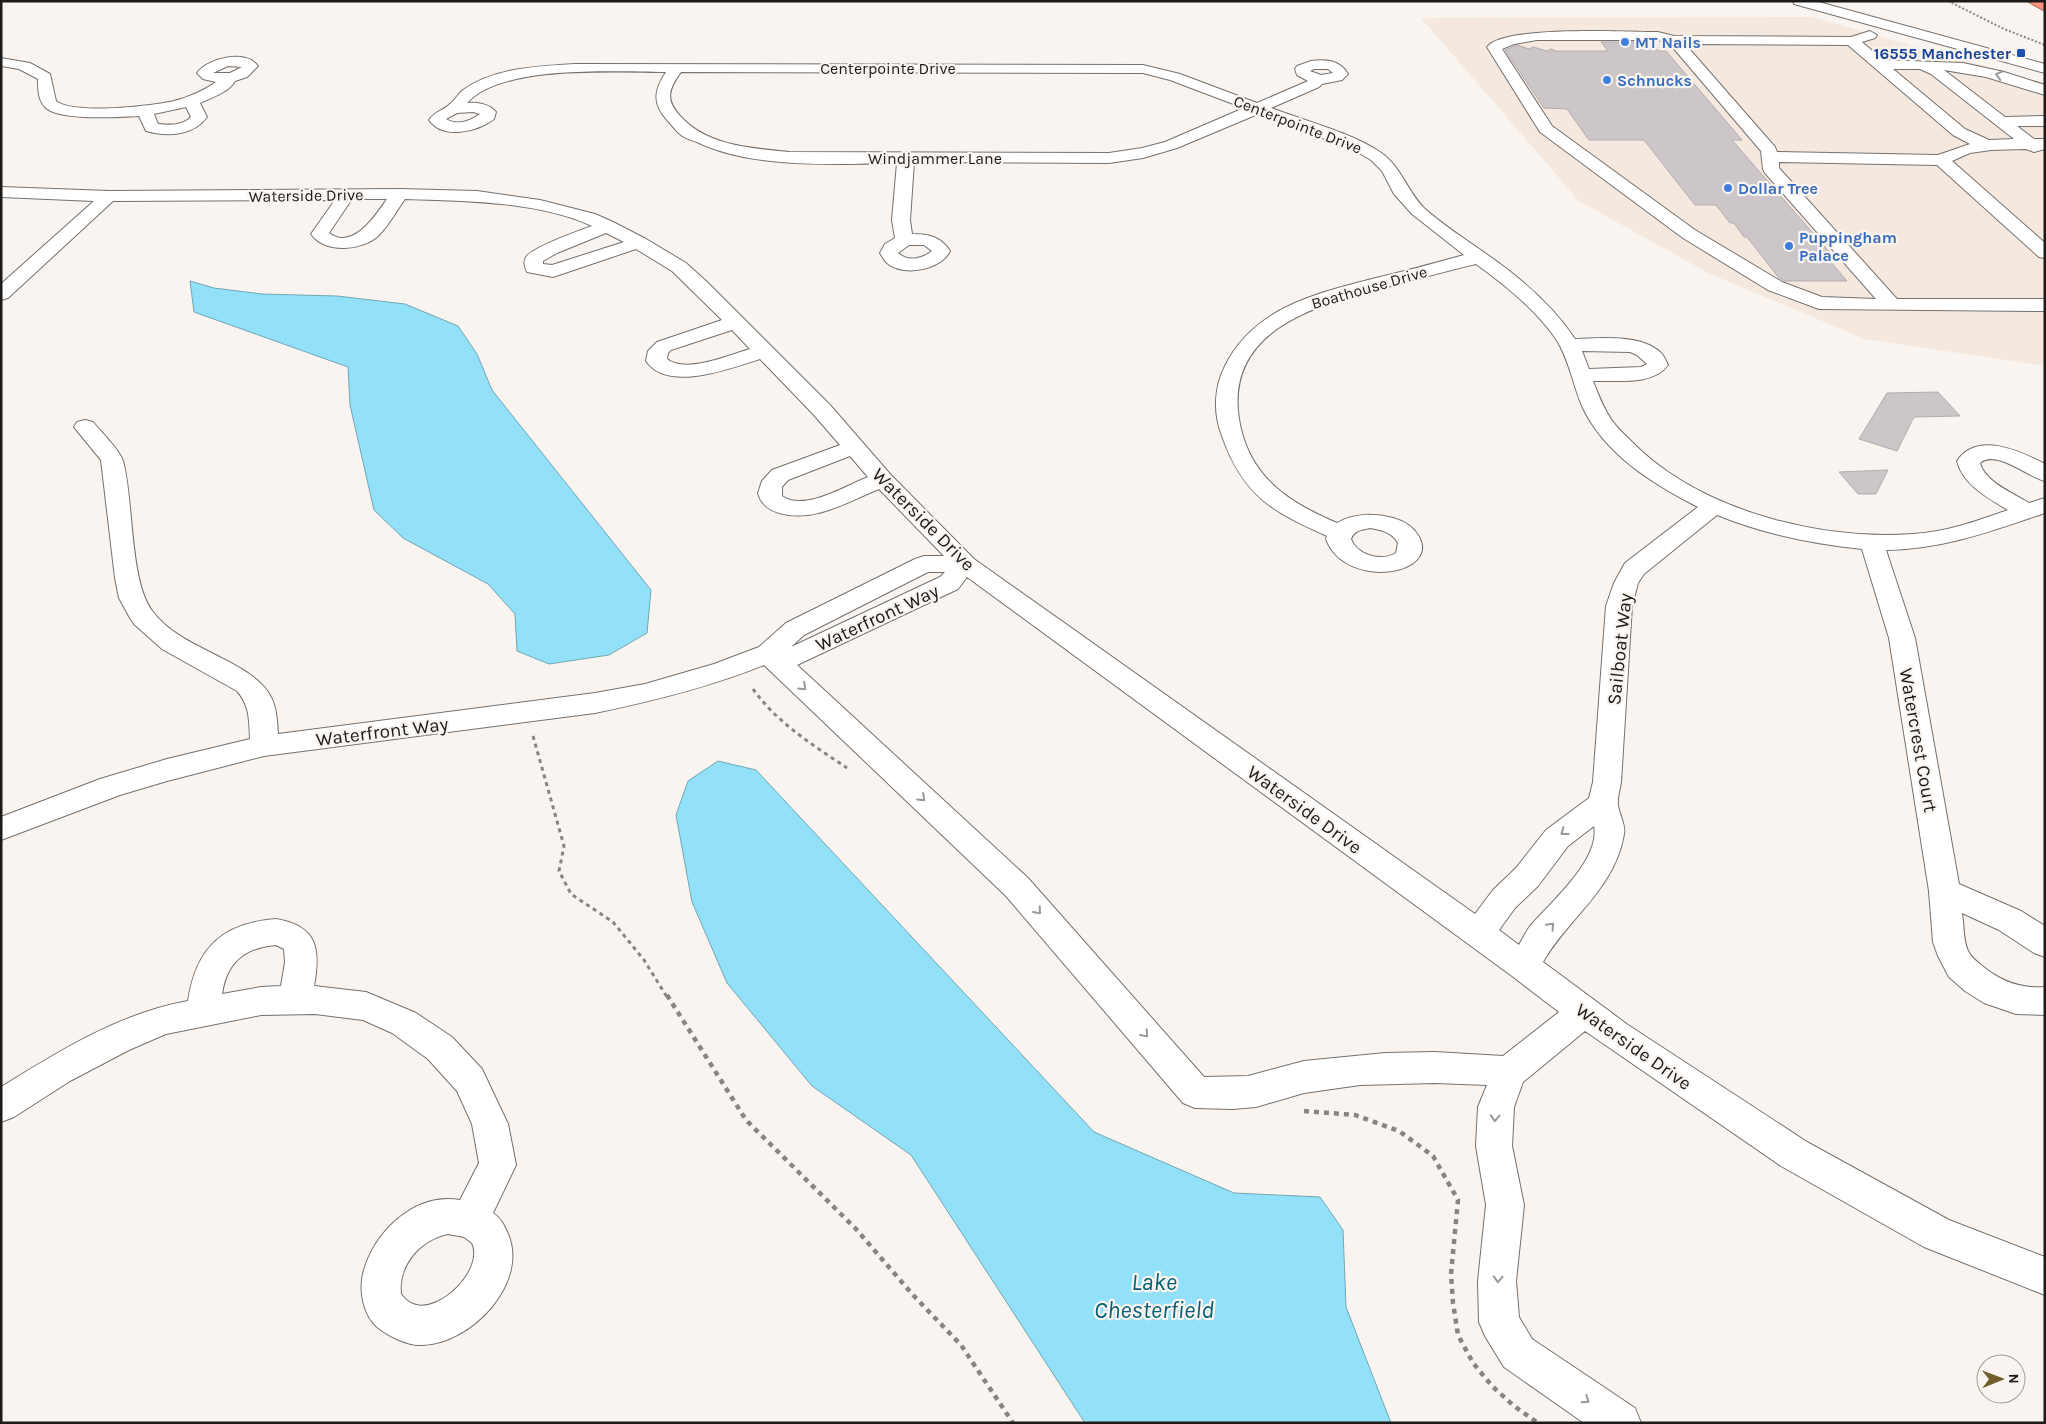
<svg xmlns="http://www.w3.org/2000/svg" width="2046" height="1424" viewBox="0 0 2046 1424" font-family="Karla,sans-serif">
<rect width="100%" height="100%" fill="#f9f4ef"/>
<path fill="#f5e9df" d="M1812,17L2045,83V366L1865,339L1710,274L1579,201L1421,18Z"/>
<path fill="#93e1f8" stroke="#70a6b5" d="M190,281L214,288L262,294L337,296L405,304L458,326L477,354L492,390L651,590L647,633L609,655L549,664L517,651L515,614L488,584L403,538L374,510L350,405L348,367L194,312Z
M718,761L756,770L1094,1132L1234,1193L1320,1197L1343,1230L1346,1307L1391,1423H1085L911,1155L812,1086L727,983L692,902L676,815L688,781Z"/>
<path fill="#cdc6c9" stroke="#b3acaf" d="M1601,42H1650L1658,51H1666L1742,140H1732L1831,254H1824L1847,281H1785L1779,278L1747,237H1744L1734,223H1730L1716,205H1695L1644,140H1589L1567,109L1544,108L1505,50L1517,45L1529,49L1533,47L1547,51L1551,49L1556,51H1608Z
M1938,392L1960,416L1914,417L1897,451L1859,439L1887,393Z
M1888,470L1876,494H1858L1839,472Z"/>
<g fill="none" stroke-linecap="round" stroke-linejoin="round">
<g stroke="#75706c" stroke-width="2">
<path id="minor" d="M1793,1H1815L2045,64V73L1794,4Z
M1870,31L1877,35L1875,38L1862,42L1883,60L1963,63L2004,72L2045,85V95L1986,77L1944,70L2005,117L2045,116V126H2017L2034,139H2045V149L2034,152L2026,149L1991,150L1970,153L1952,161L2045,243V258L2039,257L1937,165L1779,162V168L1897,299H2045V311L1819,309L1768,290L1683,238L1540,132L1487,47C1503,25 1628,32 1658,32L1674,36L1851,37ZM1537,40H1658L1669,43L1761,151L1763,169L1765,173L1876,299L1822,297L1782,282L1695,230L1552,126L1502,49L1514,44ZM1685,44L1848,45L1953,135L1970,144L1938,155L1777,152L1775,147ZM1893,69H1920L1931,74L2014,139L1989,140L1965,129Z
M1,58L30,63L50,74L56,101C74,115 152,106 174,101C189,97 203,91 216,82L203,79L197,73C208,58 246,49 258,66L247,77L235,81C229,92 211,98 200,103L207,117C193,136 168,137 146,131L139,116C120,117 61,121 46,108C38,101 38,89 38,79L19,69L1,66ZM228,66L242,67L230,73H213ZM186,107L191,117C182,126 171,125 158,124L154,114Z
M1311,61C1326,59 1340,60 1348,74L1342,80L1322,84L1319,87L1271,108C1303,120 1352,133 1380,152C1401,166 1407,191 1424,208C1443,225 1465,239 1485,253C1518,276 1553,305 1575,339C1599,338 1641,334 1660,352C1664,355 1666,361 1668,365C1653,386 1616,380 1593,381C1598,394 1603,407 1611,419C1616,427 1624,434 1631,441C1698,510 1819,541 1913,534C1946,532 1977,521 2008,510C1988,498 1963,485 1957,461C1977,431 2020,451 2045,464V481C2028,477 1995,449 1980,463C1985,482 2013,493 2029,503L2045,498V513C1991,531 1944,549 1886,550L1915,638L1959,884L2021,911L2045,926V957L2034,953L1999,930L1962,913C1964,925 1963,940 1968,951C1971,957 1976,961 1981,965C2000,981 2020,989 2045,987V1015L2016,1014L1984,1003L1965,991L1949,977L1938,956L1933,942L1929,891L1889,638L1862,549C1812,544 1764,534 1717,515L1644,574L1638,583L1632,606L1621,782C1620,789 1617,798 1618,805C1619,814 1626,825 1624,834C1615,889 1568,918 1543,962L1628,1025L1807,1142L1949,1220L2045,1257V1295L1924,1247L1781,1166L1585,1031L1523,1082L1514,1107L1512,1146L1524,1205L1516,1281L1519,1317L1532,1339L1635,1408L1641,1423H1584L1504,1367L1485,1336L1479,1322L1478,1281L1486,1205L1476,1146L1478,1107L1487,1085L1435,1083L1360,1085L1304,1093L1256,1107L1233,1109L1195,1108L1183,1103L1006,896L764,665C710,687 653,701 595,713L264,756L167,781L120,795L1,840V817L100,779L167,759L250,739C249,720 250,706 237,691L162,649L134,624L130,618L119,598L115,578L101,460L74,427L77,422L85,420L93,422C101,432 120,450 123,461C134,500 129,582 153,612C181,650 252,660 271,697C277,709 277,721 278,734L595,693L645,684L714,664L759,647L786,623L915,559L924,556H944L879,489C847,502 814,523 779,513C769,510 761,504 758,493L762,481L772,470L840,445L814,415L760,359C731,368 668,393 646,361L648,351L657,342L722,320L672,271L636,249L553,277L527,272C525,268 523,262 526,257C533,247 578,231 592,226C538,201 463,201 405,199C397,210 389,225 379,235C363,251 325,254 311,234L335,200L113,201L8,298L1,300V284L94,201L1,197V187L109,191L400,189L477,191L540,200L595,214L613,222L646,239L686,263L708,283L830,405L890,474L974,559L1475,914L1493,890L1516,868L1546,830L1589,798L1593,782L1606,606L1614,583L1625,563L1698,507C1653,484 1604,454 1582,406C1573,385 1569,359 1556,339C1535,309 1505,285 1476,264C1446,271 1417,279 1387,287C1315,305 1218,331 1241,429C1253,480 1292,504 1337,523C1354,513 1375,513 1393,518C1404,521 1412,526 1418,535C1443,575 1345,591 1326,539L1327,536C1273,512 1243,496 1222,436C1213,413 1214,388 1225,366C1254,307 1318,293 1376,278C1406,271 1435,263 1464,255L1412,214L1394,194L1382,171L1371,160L1354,150L1258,114L1177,148L1143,158L1109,163L914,162L910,220L912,234C929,234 941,237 950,251C941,270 903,277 887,263C884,260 882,256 880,253L885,244L895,238L892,220L897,163C837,164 752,169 697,142C691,140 684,138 680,134C675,130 671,124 667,120C652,103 654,90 666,72C616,72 502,64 467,103C477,102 490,104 496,112L494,119C477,132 443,140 429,120C435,111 443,111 450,104C455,100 458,94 463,90C494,68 538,66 574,64L1143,65L1180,74L1257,103L1308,81L1297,75L1295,69L1297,66ZM1314,69H1328L1333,73L1321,75L1310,71ZM681,72L1143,73L1170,80L1244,108L1165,142L1142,148L1109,153L789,152C751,148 708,146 681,117C665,100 668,90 681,72ZM473,112L480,114C470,121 457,126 446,119L457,113ZM352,199H387C376,215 353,251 329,233L331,230ZM606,233L624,242L552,265L543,264V261L557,253ZM909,245H924L932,251C922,259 908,262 898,253ZM732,330L750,349C729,355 686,374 667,359L668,353L671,350ZM1582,351L1630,352L1637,355L1647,364L1641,367L1589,369ZM850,456L868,477C845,486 804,512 782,496V487L788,480ZM1370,528C1381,530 1392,532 1398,543L1396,553C1381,562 1357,555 1351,539C1354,530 1362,530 1370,528ZM928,572H945L940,577L791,647L804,635ZM967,577L1512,976L1559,1012L1503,1056L1435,1052L1385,1053L1304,1061L1248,1076L1204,1077L1028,878L797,665L958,589ZM1594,826C1601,859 1551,902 1531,925C1526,931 1523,938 1519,945L1499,930L1515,908L1538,886L1568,846Z
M276,919C317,926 321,948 314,986L366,992L416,1013L452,1037L482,1069L508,1124L516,1165L493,1213C501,1218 504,1225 508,1234C529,1283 471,1344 422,1345C408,1346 388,1336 377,1327C363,1314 359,1291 363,1274C373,1232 415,1192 460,1200L479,1163L472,1124L457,1091L428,1059L392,1033L363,1020L315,1014L261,1015L166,1034L129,1050L70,1081L14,1117L1,1122V1087C59,1051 120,1013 188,1001C196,948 222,923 276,919ZM276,945L284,949L285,962L281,986L261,987L222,994C227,962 244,948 276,945ZM448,1234L464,1237L472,1243C485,1269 439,1315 413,1304C408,1302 404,1298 401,1294C398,1265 420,1240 448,1234Z"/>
</g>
<g stroke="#af695a" stroke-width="2">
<path id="highway" d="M2027,1L2045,2V11Z"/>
</g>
<path stroke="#888481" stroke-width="2" stroke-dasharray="2 2" stroke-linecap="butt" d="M1948,1L2004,29L2045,45"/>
<path stroke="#888481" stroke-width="3" stroke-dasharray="4 4" stroke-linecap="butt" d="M753,689C777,723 813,745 847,768
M533,736L564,846L559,871L571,894L613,922L644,960L667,997"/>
<path stroke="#888481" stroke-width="4.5" stroke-dasharray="5 5" stroke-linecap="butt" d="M667,995L746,1120L856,1229L913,1295L961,1345L1013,1423
M1304,1111L1355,1115L1399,1131L1433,1156L1458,1200L1451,1274L1453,1303L1458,1335L1473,1363L1492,1386L1514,1406L1538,1423"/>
<use href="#minor" fill="#fff" fill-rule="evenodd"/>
<use href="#highway" fill="#fe937d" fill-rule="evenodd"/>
</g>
<defs><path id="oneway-chevron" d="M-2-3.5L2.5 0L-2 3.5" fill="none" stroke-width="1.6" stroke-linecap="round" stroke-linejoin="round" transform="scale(1.25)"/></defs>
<g stroke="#999898">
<use href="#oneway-chevron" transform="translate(1999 75) rotate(-165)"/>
<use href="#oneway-chevron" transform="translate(803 687) rotate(43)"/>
<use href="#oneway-chevron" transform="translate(922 798) rotate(43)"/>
<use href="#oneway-chevron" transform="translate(1564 832) rotate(143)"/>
<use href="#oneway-chevron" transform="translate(1038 911) rotate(49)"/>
<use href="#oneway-chevron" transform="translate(1551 926) rotate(-47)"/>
<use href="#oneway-chevron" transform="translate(1145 1034) rotate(49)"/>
<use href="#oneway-chevron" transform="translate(1495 1118) rotate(92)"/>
<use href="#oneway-chevron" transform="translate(1498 1279) rotate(93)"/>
<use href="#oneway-chevron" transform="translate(1586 1400) rotate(34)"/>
</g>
<g fill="#3f7fe0" stroke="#f9f4ef" stroke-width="2">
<circle cx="1625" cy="42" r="5"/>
<circle cx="1607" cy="80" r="5"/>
<circle cx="1728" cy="188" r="5"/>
<circle cx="1789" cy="246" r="5"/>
</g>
<rect fill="#1a4fb4" stroke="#f9f4ef" stroke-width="2" x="2016" y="48" width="10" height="10" rx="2.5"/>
<g text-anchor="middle" stroke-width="4.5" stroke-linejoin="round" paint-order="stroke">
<g font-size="16" font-weight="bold" fill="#366cbe" stroke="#f9f4ef" text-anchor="start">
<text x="1635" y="48">MT Nails</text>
<text x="1617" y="86">Schnucks</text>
<text x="1738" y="194">Dollar Tree</text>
<text x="1799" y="243">Puppingham<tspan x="1799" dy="18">Palace</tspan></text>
</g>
<g font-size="16" font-weight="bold" fill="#164399" stroke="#f9f4ef" text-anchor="end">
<text x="2011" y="59">16555 Manchester</text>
</g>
<g font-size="16" fill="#1d1b19" stroke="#f9f4ef">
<text x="888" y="74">Centerpointe Drive</text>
<text transform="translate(1298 124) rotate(21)" y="6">Centerpointe Drive</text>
<text x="935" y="164">Windjammer Lane</text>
<text transform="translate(306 195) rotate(-1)" y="6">Waterside Drive</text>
<text transform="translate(1369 287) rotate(-16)" y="6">Boathouse Drive</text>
</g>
<g font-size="19" fill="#1d1b19" stroke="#f9f4ef">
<text transform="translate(924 519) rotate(45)" y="7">Waterside Drive</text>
<text transform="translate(877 617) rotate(-25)" y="7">Waterfront Way</text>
<text transform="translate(1619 649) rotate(-84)" y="7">Sailboat Way</text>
<text transform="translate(382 731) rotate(-7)" y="7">Waterfront Way</text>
<text transform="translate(1919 740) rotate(80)" y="7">Watercrest Court</text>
<text transform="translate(1305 809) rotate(36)" y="7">Waterside Drive</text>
<text transform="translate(1634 1046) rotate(35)" y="7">Waterside Drive</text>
</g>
<g font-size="24" font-style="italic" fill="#066074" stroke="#f9f4ef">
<text x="1154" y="1290">Lake<tspan x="1154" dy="28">Chesterfield</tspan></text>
</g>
</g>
<rect width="2046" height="1424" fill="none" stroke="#1d1b19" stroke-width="5"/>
<g transform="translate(2001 1379) rotate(89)"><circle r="24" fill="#f9f4ef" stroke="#a19d99"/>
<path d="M0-4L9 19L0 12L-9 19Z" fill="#705d2c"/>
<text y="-8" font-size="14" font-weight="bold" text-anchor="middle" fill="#1d1b19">N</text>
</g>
</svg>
